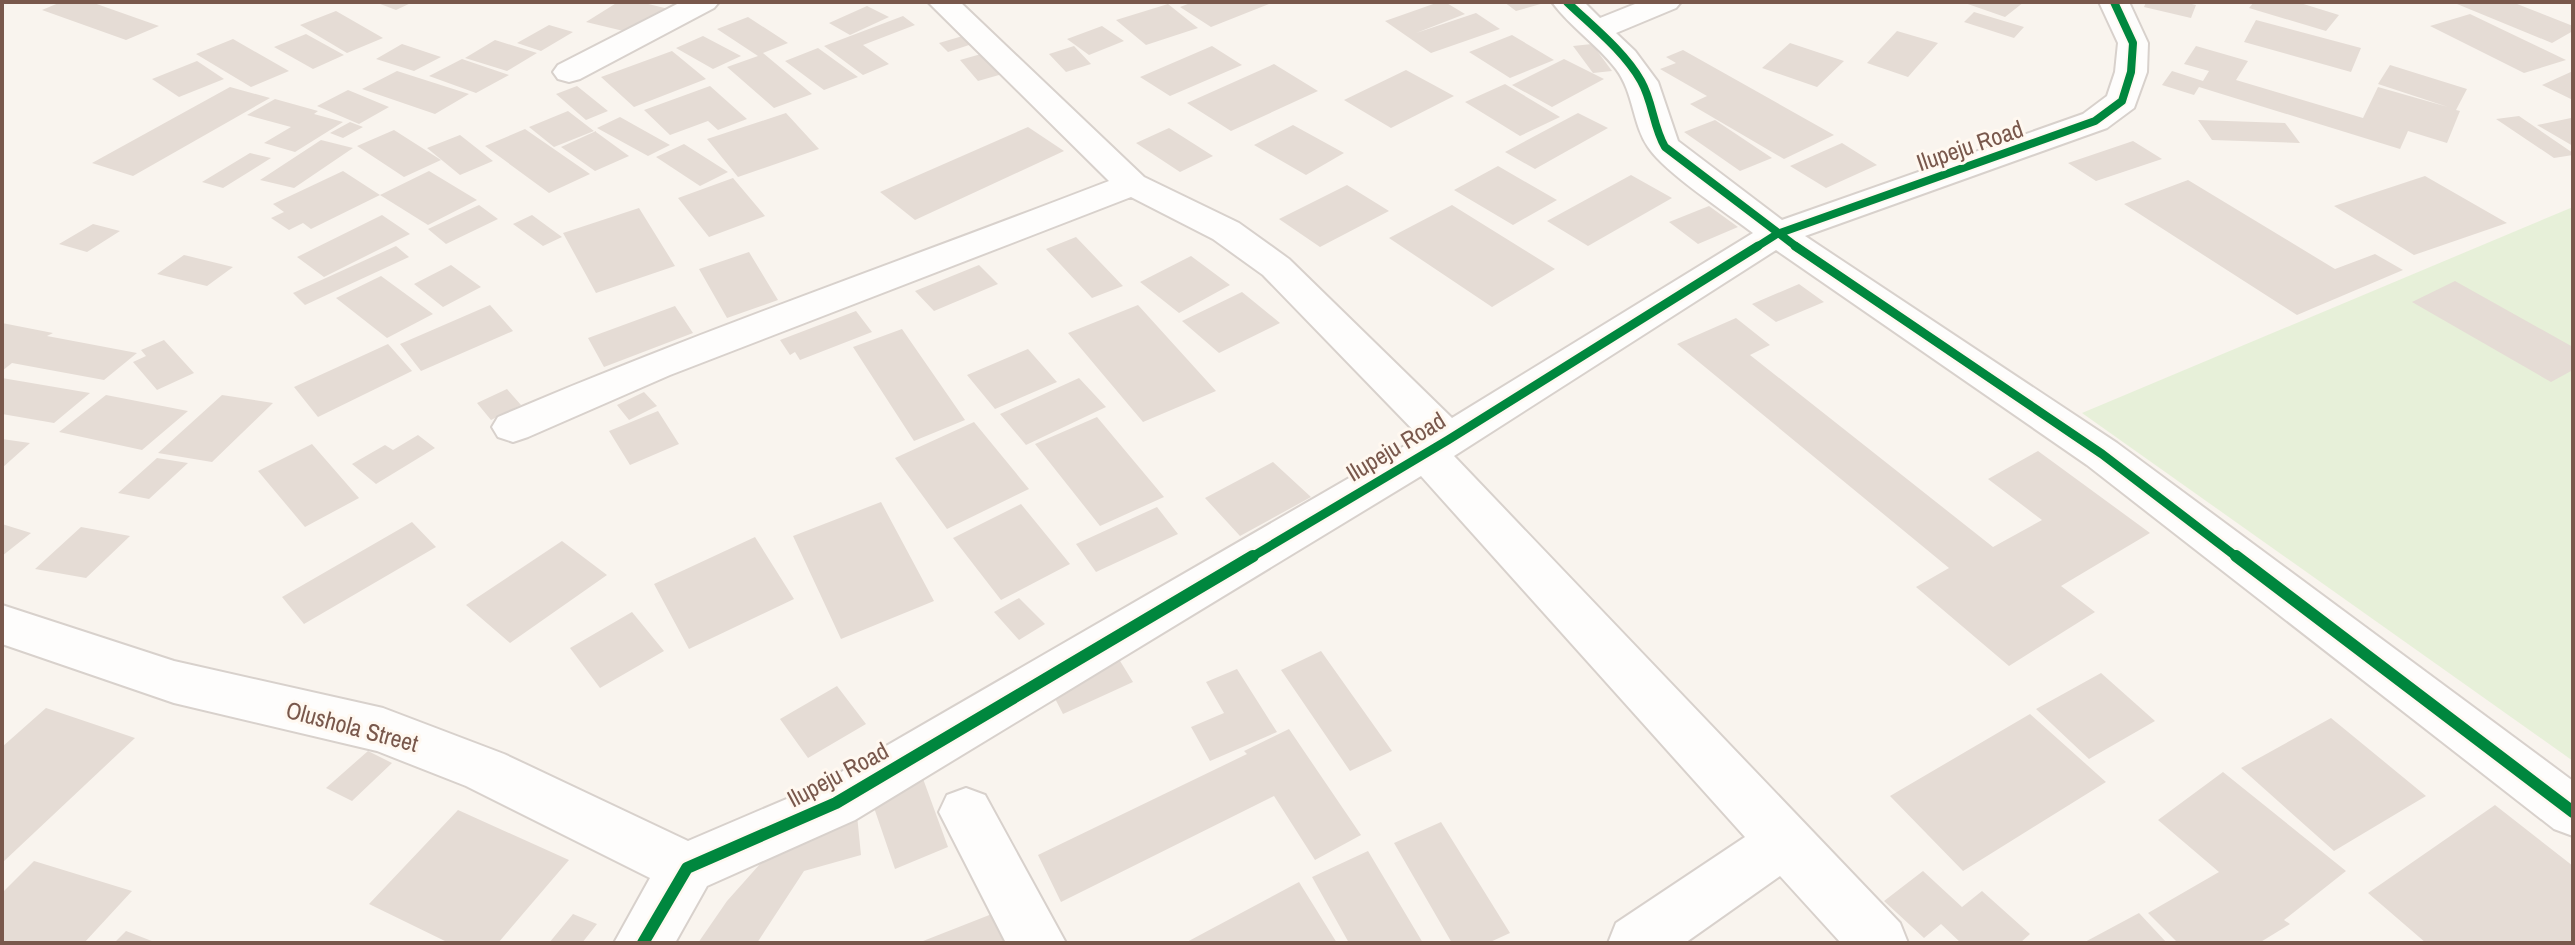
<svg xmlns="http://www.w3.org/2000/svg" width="2575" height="945" viewBox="0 0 2575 945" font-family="'Archivo Narrow',sans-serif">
<rect width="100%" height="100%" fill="#f9f4ee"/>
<path fill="#e7f0d9" d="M2573,207V761L2082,413Z"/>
<path fill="#e5dcd5" d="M61,2H91L159,26L126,40L42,10Z
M375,2H413L396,10Z
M618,2H640L673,10L636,34L586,22Z
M1193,2H1265L1269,4L1211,27L1180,7Z
M1439,2H1445L1465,14L1416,33L1476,13L1500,29L1431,53L1385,21Z
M1504,2H1544V3L1516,11Z
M1962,2H2024L2005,17Z
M2146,2H2183L2196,5L2191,18L2144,7Z
M2254,2H2297L2339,15L2326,31L2249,8Z
M2462,2H2512L2573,26V31L2552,43L2457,4Z
M1168,4L1198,28L1146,45L1116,20Z
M867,6L889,17L850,35L829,23Z
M336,11L383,38L347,53L300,25Z
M1974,12L2024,27L2014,38L1964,22Z
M2470,14L2566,60L2524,73L2430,26Z
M903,16L915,25L863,45L889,64L863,75L824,46Z
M748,17L788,43L763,53L812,94L774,108L727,67L758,56L717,29Z
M2256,20L2361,48L2351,72L2244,42Z
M549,25L573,32L541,51L517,43Z
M1102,26L1124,41L1089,55L1067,39Z
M1897,31L1938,43L1908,77L1867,63Z
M306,34L344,55L313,69L274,47Z
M966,35L975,43L948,52L939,43Z
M1512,35L1554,60L1510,78L1469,52Z
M703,36L741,56L713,69L676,48Z
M233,39L289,71L251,87L196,54Z
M495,40L537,53L507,71L465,58Z
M1790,43L1844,61L1817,87L1762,68Z
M402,44L441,57L414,71L376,59Z
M1592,44L1612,71L1593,73L1573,46Z
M1074,46L1091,64L1066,72L1049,54Z
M1212,46L1242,65L1170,96L1140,77Z
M2196,46L2248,61L2236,80L2363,118L2378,87L2448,107L2378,84L2390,65L2467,89L2456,110L2460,111L2447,143L2408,131L2400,149L2199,87L2194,95L2162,85L2172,71L2203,81L2209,71L2184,64Z
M818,48L858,77L824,90L785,61Z
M1683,50L1834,135L1784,159L1690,104L1707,96L1660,69L1676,63L1666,57Z
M672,51L706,79L634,107L601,77Z
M988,52L1006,73L978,81L960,60Z
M462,59L509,75L476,93L429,76Z
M1564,59L1604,79L1552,107L1512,85Z
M197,61L224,79L179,97L152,79Z
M1274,64L1318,91L1231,131L1187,103Z
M1406,70L1454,96L1391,128L1344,100Z
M397,71L469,94L435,114L362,89Z
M2573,71V100L2542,85Z
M1505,84L1560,117L1520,136L1465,102Z
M577,86L608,111L586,120L556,94Z
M710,86L747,119L718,130L708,121L670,135L644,110Z
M230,87L270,98L133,176L92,163Z
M348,90L389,107L359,124L317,106Z
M275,99L318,111L314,114L343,122L295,152L264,143L291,127L247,115Z
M568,111L594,131L554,147L529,127Z
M786,113L819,149L738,177L707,139Z
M1578,113L1608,128L1535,169L1505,152Z
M2519,116L2573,153V155L2554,158L2496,119Z
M620,117L670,145L648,156L597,128Z
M2571,118L2573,146L2537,125Z
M1715,120L1772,158L1740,171L1684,132Z
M2198,120L2285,123L2300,143L2212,140Z
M350,122L363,127L343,138L330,133Z
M1293,125L1344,153L1306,175L1254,145Z
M1028,127L1064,151L915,220L880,192Z
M1169,128L1213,156L1180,172L1136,143Z
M525,129L590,174L549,193L485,146Z
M394,130L441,160L404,177L357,146Z
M596,131V132L629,156L595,171L561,147Z
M460,135L493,161L460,175L427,148Z
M321,140L353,148L294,188L260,180Z
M2133,141L2162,159L2096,181L2068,163Z
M1842,143L1877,165L1826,188L1790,166Z
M684,144L728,172L700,186L656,157Z
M250,153L271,158L223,188L202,182Z
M1498,166L1557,200L1513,225L1454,190Z
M343,171L380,195L311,229L303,223L289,230L271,218L284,212L273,204Z
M429,171L477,200L428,225L380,195Z
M1631,175L1672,198L1588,246L1547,221Z
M2425,176L2507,223L2414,255L2334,206Z
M733,178L765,216L709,237L678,198Z
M2188,180L2335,269L2375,254L2403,270L2297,315L2124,204Z
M1347,185L1389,211L1320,247L1279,219Z
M479,205L498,219L446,244L428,229Z
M1452,205L1555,269L1492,307L1389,238Z
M1709,206L1738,227L1698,244L1669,222Z
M639,208L675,266L596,293L563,233Z
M382,215L410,234L324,277L297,257Z
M532,215L562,237L543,246L513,224Z
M93,224L120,231L87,252L59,244Z
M1076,237L1123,286L1092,298L1046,249Z
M396,246L409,257L305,305L293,293Z
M749,252L778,300L727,318L699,269Z
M184,255L233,267L207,286L157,274Z
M1191,256L1230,285L1179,313L1140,282Z
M451,265L481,287L443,307L414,284Z
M979,265L998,284L934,311L915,291Z
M381,276L433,314L387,338L336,298Z
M2455,281L2573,347V370L2551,382L2412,302Z
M1799,284L1824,302L1776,322L1752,304Z
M1242,292L1280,323L1219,353L1182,321Z
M490,305L513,331L421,371L400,344Z
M1138,305L1216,391L1143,422L1068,333Z
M675,306L693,333L604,367L588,338Z
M856,311L872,332L800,360L795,352L790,355L780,340Z
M1736,318L1770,345L1750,355L1993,547L2042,520L1988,479L2038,451L2150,533L2061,586L2095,612L2009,666L1916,587L1949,568L1677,344Z
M2,323L53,333L47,336L137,353L104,380L12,363L2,371Z
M902,329L965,420L914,441L853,347Z
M164,340L194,373L157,390L133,362L146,356L141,350Z
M388,344L412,371L318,417L294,387Z
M1028,349L1057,382L995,409L967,375Z
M2,378L90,393L54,423L2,414Z
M1079,378L1106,407L1026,445L1000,414Z
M507,389L521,405L491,420L477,403Z
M644,392L657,406L629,420L617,405Z
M106,395L188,411L142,450L59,432Z
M222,395L273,403L212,462L158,453Z
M658,411L679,444L630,465L609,431Z
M1097,417L1164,497L1100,526L1035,444Z
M974,422L1029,489L947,529L895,458Z
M418,435L435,448L376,484L352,464L385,445L393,450Z
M2,439L30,443L2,468Z
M312,444L359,498L305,527L258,471Z
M157,458L188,463L149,499L118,493Z
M1273,462L1311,497L1240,536L1205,498Z
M881,502L934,601L841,639L793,536Z
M1021,504L1070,564L1001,600L953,538Z
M1157,507L1178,534L1096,572L1076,544Z
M412,522L436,547L304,624L282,597Z
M2,524L31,533L2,556Z
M81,527L130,536L86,578L35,569Z
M755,537L794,599L689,649L654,584Z
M562,541L607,575L510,643L466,605Z
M1019,598L1045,624L1019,640L994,612Z
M632,612L664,651L600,688L570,648Z
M1321,651L1392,751L1350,771L1281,670Z
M1117,656L1133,682L1063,714L1049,687Z
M1237,669L1277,732L1210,761L1191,727L1224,713L1206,682Z
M2101,673L2155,721L2089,759L2036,709Z
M837,686L866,724L808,758L780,719Z
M46,708L135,738L2,863V747Z
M2030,714L2106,782L1963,871L1890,796Z
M2331,718L2426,796L2334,851L2241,768Z
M1289,729L1361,835L1315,860L1274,796L1061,902L1038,855L1247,754L1244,751Z
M368,751L392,763L352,801L326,788Z
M2223,772L2346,871L2284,920L2290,924L2259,943H2178L2148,913L2219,872L2158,820Z
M922,776L948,847L895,869L870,796Z
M2495,805L2573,866V943H2426L2368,893Z
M458,810L569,860L498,943H449L369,904Z
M857,815L861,855L804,871L757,943H698L727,901L786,835Z
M1441,822L1510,933L1488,943H1452L1394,843Z
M1368,851L1423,943H1349L1312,877Z
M34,861L132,891L84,943H2V893Z
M1923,871L1962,907L1982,891L2030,934L2020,943H1961L1941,924L1924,938L1884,901Z
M1299,882L1337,943H1185Z
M997,912L1007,943H918Z
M2139,913L2167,943H2083Z
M573,914L597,924L582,943H549Z
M126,931L157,943H114Z"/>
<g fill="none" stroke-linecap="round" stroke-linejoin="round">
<g stroke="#d8d1cc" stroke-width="4">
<path id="minor" d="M681,2H719L714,8L580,79L569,82L558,79L553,72L558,65Z
M928,2H960L1144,177L1239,223L1289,259L1452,418L1753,233C1727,213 1664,172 1648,147C1632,123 1634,93 1616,69C1597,44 1570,27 1552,2H1584L1600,18L1640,2H1681L1676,8L1616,33L1635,51L1658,82L1678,141L1782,220L2083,114L2107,96L2115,72L2118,43L2099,2H2129L2148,43L2147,72L2134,108L2107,128L1805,236L2117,443L2573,781V836L2554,829L2087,465L1776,250L1454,456L1900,923L1908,943H1841L1780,876L1685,943H1608L1616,923L1745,837L1421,476L855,820L707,886L675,943H614L650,878L466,786L377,751L174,703L2,644V605L174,661L383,708L504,754L688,841L817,786L1420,437L1263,275L1213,239L1131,197L670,375L528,437L513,442L498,437L492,427L498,417C699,331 905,260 1109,181Z
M966,788L985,795L1066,943H1006L939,812L947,795Z"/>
</g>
<use href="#minor" fill="#fefdfc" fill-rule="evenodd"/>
<g stroke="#fff8f0" stroke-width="12">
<path id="cycleway-far2" d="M1567,2C1592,26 1624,51 1641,81C1653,102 1653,127 1665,147L1798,248
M1755,248L1777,234L2095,121L2122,101L2131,72L2133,43L2114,2"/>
</g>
<g stroke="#fff8f0" stroke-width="14">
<path id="cycleway-far1" d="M1795,246L2102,454L2238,558
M1250,558L1448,440L1758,246"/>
</g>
<g stroke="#fff8f0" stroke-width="17">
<path id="cycleway" d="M2236,556L2573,812
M643,943L687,868L836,803L1253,556"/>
</g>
<use href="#cycleway-far2" stroke="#00873e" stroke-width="8"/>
<use href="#cycleway-far1" stroke="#00873e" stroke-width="9"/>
<use href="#cycleway" stroke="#00873e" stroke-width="12"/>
</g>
<g text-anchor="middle" stroke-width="6" stroke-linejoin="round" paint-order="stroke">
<g font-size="24" fill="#79584c" stroke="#fff8f0">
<text transform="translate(1970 146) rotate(-19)" y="8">Ilupeju Road</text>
<text transform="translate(1396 447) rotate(-31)" y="8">Ilupeju Road</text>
<text transform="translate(352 727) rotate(15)" y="8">Olushola Street</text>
<text transform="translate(838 775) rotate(-28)" y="8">Ilupeju Road</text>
</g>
</g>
<rect width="2575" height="945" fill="none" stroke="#79584c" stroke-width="8"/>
</svg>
